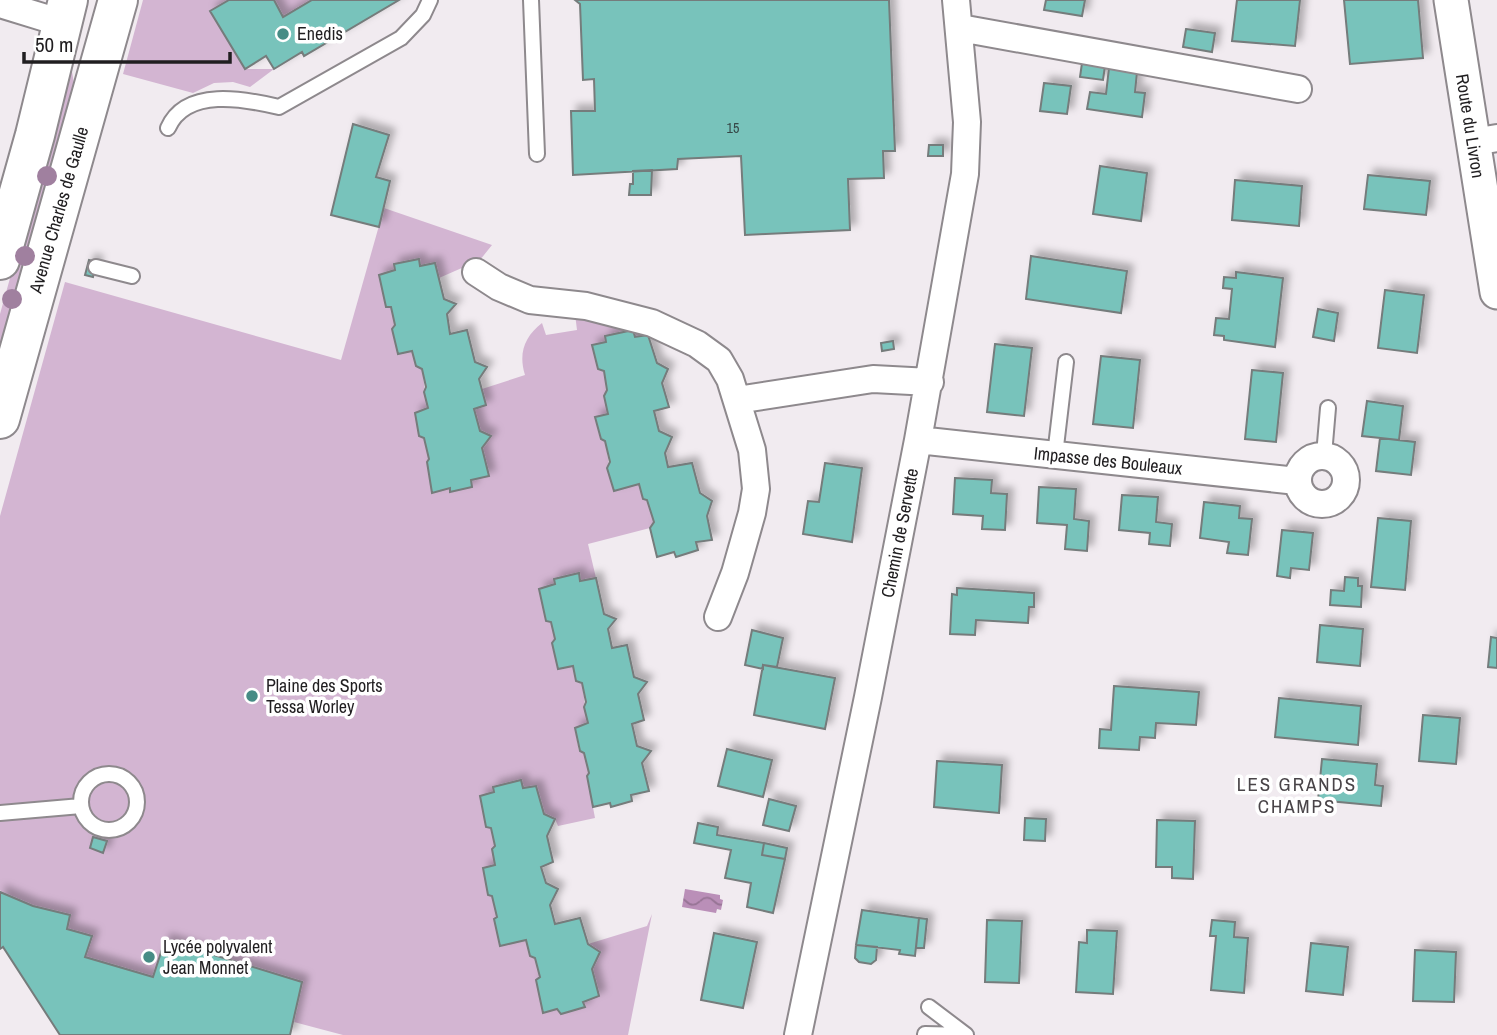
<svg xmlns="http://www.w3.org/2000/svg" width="1497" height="1035" viewBox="0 0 1497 1035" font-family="'Archivo Narrow',sans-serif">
<defs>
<pattern id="water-waves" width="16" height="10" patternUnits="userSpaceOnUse" patternTransform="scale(1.75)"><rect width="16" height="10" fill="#ba8fb8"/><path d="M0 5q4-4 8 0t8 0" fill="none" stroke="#977495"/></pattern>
<filter id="shadow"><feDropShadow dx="6" dy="-6" stdDeviation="3.5" flood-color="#0004"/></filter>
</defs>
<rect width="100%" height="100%" fill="#f1ebf0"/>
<path fill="#d3b5d2" d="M143,0H229L210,11L245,69H274L250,87L233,82L214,83L193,93L123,74Z
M274,0H312L283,17Z
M70,29L78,43L71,66L76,95L0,369V314L64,85Z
M384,208L492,245L480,260L439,278L435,263L420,266L418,259L394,264L395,270L379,275L386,306L391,307L395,324L392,329L398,354L412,351L416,366L422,369C425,383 424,395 428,408L415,414L419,436L424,438L429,459L427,462L433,493L450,488L451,492L472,487L471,480L489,476L482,448L490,437L480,431L474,409L486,405L482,389L525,375C518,353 525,336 542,323L546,335L577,330L575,314L622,325L648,335L635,337L632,330L606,336V342L592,346L598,369L604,371C607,387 605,399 608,414L595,418L601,439L605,441C609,459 609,473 614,491L639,484L643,499L647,500L654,522L650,528L588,544L596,578L580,581L578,573L554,579L555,584L539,590L546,621L551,622L555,639L552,644L558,669L573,666L576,681L582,683C585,697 584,709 588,723L575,729L579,751L584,753L589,773L587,776L595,818L558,826L555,819L544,814L536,786L523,788L520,780L494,787V792L480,796L486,827L491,828L495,846L492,850L495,865L483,869L488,895L492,896L497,917L494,920L500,945L526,940L530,956L535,958L540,977L536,980L543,1012L557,1009L561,1014L584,1008L583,1002L598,996L592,969L600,952L588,944L647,926L652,914L628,1035H343L294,1022L302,982L165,940L153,977L85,957L92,936L67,929L70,915L33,906L2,893L0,890V516L65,282L341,360Z"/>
<path fill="url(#water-waves)" d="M685,889L720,895V899L723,900L721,910L717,909L716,913L682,907Z"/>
<path fill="#78c3bb" stroke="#757c7b" stroke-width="2" filter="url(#shadow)" d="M229,0H274L283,17L312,0H399L304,56L302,52L274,69L266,56L245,69L210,11Z
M575,0H889L895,151H883L884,178L848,179L850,230L745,235L741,156L678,159L677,169L573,175L571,111H595L594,79L583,80L580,4Z
M1046,0H1085L1082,16L1044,10Z
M1237,0H1300L1295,46L1232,41Z
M1344,0H1418L1423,58L1350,64Z
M1186,29L1215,33L1212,52L1183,47Z
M1082,63L1105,66L1103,80L1080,77Z
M1109,68L1137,72L1135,92L1145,93L1142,117L1087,109L1090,92L1106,94Z
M1044,83L1071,86L1067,114L1040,111Z
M353,124L389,135L376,177L390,181L379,227L331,215Z
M929,145H943V156H928Z
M1100,166L1147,173L1141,221L1093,214Z
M652,170L651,195H629L630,184H633V171Z
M1368,175L1430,181L1426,215L1364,209Z
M1235,180L1302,186L1299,226L1232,220Z
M1031,256L1127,271L1121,313L1026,299Z
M419,259L420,266L435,263L444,299L456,304L447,314L450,334L467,330L475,362L487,367L479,379L486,405L474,409L480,431L491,436L482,448L489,476L471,480L472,487L450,492V488L432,493L427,462L429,459L424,438L419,436L415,413L428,408L424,392L426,387L422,369L416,366L412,351L398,354L392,329L395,325L391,307H386L379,275L395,270L394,264Z
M89,260L97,262L93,277L85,275Z
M1236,272L1283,278L1275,347L1224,340V336L1214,335L1216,318L1229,319L1232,289L1223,288L1224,277L1236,278Z
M1385,290L1424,295L1417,353L1378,348Z
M1318,309L1338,313L1334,341L1313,337Z
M633,330L635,337L648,335L657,363L668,369L662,383L669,407L654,411L659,431L672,437L665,453L668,467L692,463L700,493L712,501L707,516L712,540L696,542L698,550L676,557L674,552L657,557L650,528L654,522L647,500L643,499L639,484L614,491L607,468L610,462L605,441L601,439L595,417L608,414L604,396L607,390L604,371L598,369L592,345L606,342L605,336Z
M893,341L894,349L882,351L881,343Z
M995,344L1032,348L1024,416L987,412Z
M1101,356L1140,360L1133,428L1093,424Z
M1252,370L1283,373L1276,442L1245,439Z
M1367,401L1403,406L1399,440L1362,436Z
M1380,438L1415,442L1411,475L1376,471Z
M825,463L862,468L852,542L803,534L808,501L819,502Z
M955,478L992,480L991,493L1007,494L1005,530L982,529L983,516L953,514Z
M1039,487L1076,489L1074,519L1089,521L1087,551L1065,549L1067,525L1037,523Z
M1122,495L1158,497L1156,522L1172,524L1170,546L1149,544L1150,533L1119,530Z
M1204,502L1240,506L1239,518L1252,519L1248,555L1227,553L1229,542L1200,538Z
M1378,518L1411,521L1405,590L1371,587Z
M1282,530L1313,533L1309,570L1291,568L1290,578L1277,576Z
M579,573L580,581L596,578L604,614L616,619L608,629L612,648L627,645L634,677L647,682L638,694L644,720L632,724L637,746L651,751L642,763L649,791L631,795L632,801L611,807L610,803L593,807L587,776L589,773L584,753L580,751L575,728L588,723L584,707L586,702L582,683L576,681L573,666L558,669L552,643L555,639L551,622L546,621L539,589L555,584L554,579Z
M1345,577L1358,578V586H1362L1361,607L1330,605L1331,590L1344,591Z
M957,588L1034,593V607H1029L1028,623L976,620L975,635L950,634L952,594L957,595Z
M1320,625L1363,629L1360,666L1317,662Z
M752,630L783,638L777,667L763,665V669L745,665Z
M1491,637L1497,638V668L1488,667Z
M763,665L835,678L825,729L754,715Z
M1114,686L1199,692L1196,725L1156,723L1155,738L1140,737L1139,750L1099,748L1100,729L1111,730Z
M1279,698L1361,706L1358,745L1275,737Z
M1423,715L1460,718L1456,764L1419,761Z
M727,749L772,760L763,797L718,786Z
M1322,759L1377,764L1375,785L1383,786L1381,806L1318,800Z
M937,761L1002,765L999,813L934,807Z
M521,780L523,788L536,786L544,814L555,819L547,836L553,862L541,867L546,883L558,889L550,905L555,924L580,918L588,944L600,952L592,969L599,996L583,1002L585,1007L561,1014L557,1009L543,1013L536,980L540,977L535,958L530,956L526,940L500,946L494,919L497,917L492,896L488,895L483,868L495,865L492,849L495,846L491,828L486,827L480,796L494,792L493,787Z
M769,799L796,806L789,831L763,825Z
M1025,818L1046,819L1045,841L1024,840Z
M1157,820L1195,821L1193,879L1172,878V867H1156Z
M698,823L718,827L717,835L764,843L762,855L785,859L773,913L747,907L751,883L725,878L731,850L694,843Z
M93,837L107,841L103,853L90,848Z
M764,843L787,848L785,859L762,855Z
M0,892L33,906L70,915L67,929L92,936L85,957L153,977L165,940L302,982L290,1035H60L3,947L0,949Z
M862,910L919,918L915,956L899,954L900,950L856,945Z
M919,918L927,919L924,948H916Z
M987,920L1022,921L1019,983L985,982Z
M1212,920L1235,922L1234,937L1248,938L1244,993L1211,990L1216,936H1210Z
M1087,930L1117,931L1113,994L1076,992L1079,942L1087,943Z
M714,933L757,942L743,1008L701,1000Z
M1311,943L1348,947L1343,995L1306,991Z
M856,945L877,947L876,960L871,964L859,962L855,958Z
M1415,950L1456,952L1454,1002L1413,1001Z"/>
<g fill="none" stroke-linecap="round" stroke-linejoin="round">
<g stroke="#8e898d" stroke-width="18">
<path id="service" d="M531,0L537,154
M168,128C186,87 245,99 279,107L401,38L423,15L430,0
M96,267L132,276
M1055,455L1066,362
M1324,455L1328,408
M81 802a28 28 0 1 1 56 0a28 28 0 1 1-56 0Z
M0,813L81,806
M929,1007L966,1035
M925,1034L966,1035"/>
</g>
<g stroke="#8e898d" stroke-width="30">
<path id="minor" d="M0,4L49,19H63
M960,28L1298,89
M1473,142L1497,138
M476,272L499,287L530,300L586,306L652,323L697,344L719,360L730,379L752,450L756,489L752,513L735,573L718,617
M737,400L873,379L930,382
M918,440L1297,481
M1298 480a24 24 0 1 1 48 0a24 24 0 1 1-48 0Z
M798,1035L868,697L918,440L965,174L967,122L956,0"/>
</g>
<g stroke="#8e898d" stroke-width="37">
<path id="tertiary" d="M1451,0L1497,292"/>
</g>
<g stroke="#8e898d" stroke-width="42">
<path id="primary" d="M0,260L35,135L68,0
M0,419L118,0"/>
</g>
<use href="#service" stroke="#fff" stroke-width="14"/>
<use href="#minor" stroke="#fff" stroke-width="26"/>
<use href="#tertiary" stroke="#fff" stroke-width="33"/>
<use href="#primary" stroke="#fff" stroke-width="38"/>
</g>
<g fill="#a0809f">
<circle cx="47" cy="176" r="10"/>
<circle cx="25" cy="256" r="10"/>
<circle cx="12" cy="299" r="10"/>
</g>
<g fill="#468c85" stroke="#fff" stroke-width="2.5">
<circle cx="283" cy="34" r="7"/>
<circle cx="252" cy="696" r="7"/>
<circle cx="149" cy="957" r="7"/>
</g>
<g text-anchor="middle" stroke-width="7" stroke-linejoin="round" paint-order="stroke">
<g font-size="14" fill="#364747">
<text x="733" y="133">15</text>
</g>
<g font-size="18" fill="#201e20" stroke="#fff" text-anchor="start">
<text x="297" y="40">Enedis</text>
<text x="266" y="692">Plaine des Sports<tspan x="266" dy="21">Tessa Worley</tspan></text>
<text x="163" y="953">Lycée polyvalent<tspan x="163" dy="21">Jean Monnet</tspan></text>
</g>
<g font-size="18" fill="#201e20" stroke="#fff">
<text transform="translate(1470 126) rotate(81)" y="6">Route du Livron</text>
<text transform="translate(59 210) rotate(-74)" y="6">Avenue Charles de Gaulle</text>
<text transform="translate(1108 461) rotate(6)" y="6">Impasse des Bouleaux</text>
<text transform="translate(900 533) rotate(-79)" y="6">Chemin de Servette</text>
</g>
<g font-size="19" letter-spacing="2" fill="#494448" stroke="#fff">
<text x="1297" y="791">LES GRANDS<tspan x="1297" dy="22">CHAMPS</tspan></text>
</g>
</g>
<path d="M24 52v10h206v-10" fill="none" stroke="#201e20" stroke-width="3.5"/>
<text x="35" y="52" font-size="21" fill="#201e20" stroke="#ffffff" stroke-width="5" paint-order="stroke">50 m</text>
</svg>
